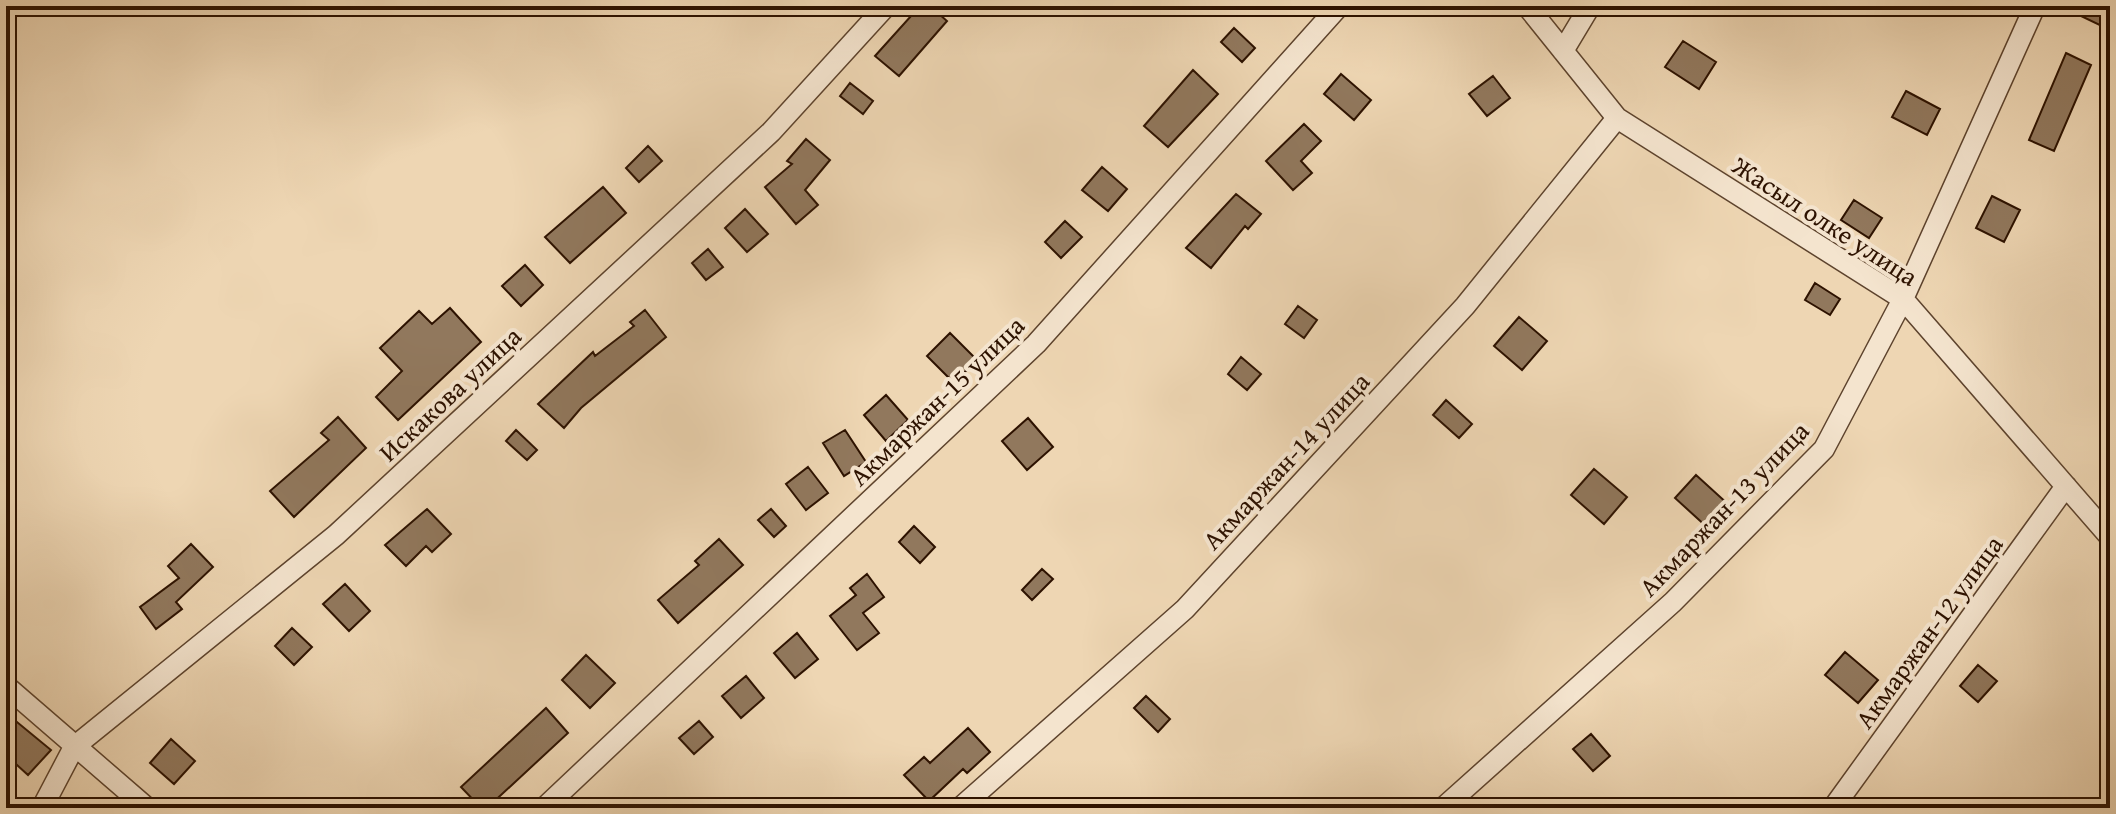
<svg xmlns="http://www.w3.org/2000/svg" width="2116" height="814" viewBox="0 0 2116 814" font-family="'Gentium Book Plus',serif">
<rect width="100%" height="100%" fill="#eed6b3"/>
<filter id="stains"><feTurbulence type="fractalNoise" baseFrequency=".0025" numOctaves="4"/><feColorMatrix values="0 0 0 0 .2 0 0 0 0 .09 0 0 0 0 .02 0 0 0 .5 -.17"/></filter>
<radialGradient id="worn" r=".72"><stop offset=".6" stop-color="#630" stop-opacity="0"/><stop offset="1" stop-color="#630" stop-opacity=".3"/></radialGradient>
<path fill="#91785d" stroke="#2d1200" stroke-width="2" d="M920,6H930L947,21L899,76L875,56Z
M2086,6H2110V30L2081,16Z
M1234,28L1255,48L1242,62L1221,42Z
M1683,41L1716,62L1699,89L1665,67Z
M2066,53L2091,65L2054,151L2029,140Z
M1193,70L1218,94L1168,147L1144,126Z
M1341,74L1371,100L1354,120L1324,94Z
M1493,76L1510,98L1487,116L1469,94Z
M850,83L873,101L863,114L840,96Z
M1906,91L1940,109L1927,135L1892,117Z
M1304,124L1321,141L1301,161L1312,173L1293,190L1266,161Z
M806,139L830,160L805,190L818,205L796,224L765,187L792,164L787,161Z
M648,146L662,161L639,182L626,168Z
M1102,167L1127,189L1108,211L1082,190Z
M603,187L626,213L570,263L545,237Z
M1236,194L1261,214L1248,229L1245,226L1211,268L1186,248Z
M1992,196L2020,210L2004,242L1976,228Z
M1854,200L1882,218L1869,238L1841,220Z
M745,209L768,234L747,252L725,228Z
M1065,221L1082,237L1061,258L1045,242Z
M708,249L723,267L706,280L692,263Z
M525,265L543,285L521,306L502,286Z
M1815,283L1840,299L1830,315L1805,300Z
M1298,306L1317,320L1304,338L1285,324Z
M450,308L481,342L398,420L376,397L402,371L380,348L419,311L432,324Z
M645,310L666,337L581,408L564,428L538,404L593,352L595,356L634,326L630,322Z
M1519,317L1547,341L1522,370L1494,346Z
M950,333L977,360L954,383L927,356Z
M1241,357L1261,374L1247,390L1228,374Z
M886,395L908,420L886,441L864,415Z
M1446,400L1472,424L1459,438L1433,415Z
M338,417L366,448L294,517L270,491L329,440L321,433Z
M1028,418L1053,447L1027,470L1002,441Z
M516,430L537,450L527,460L506,441Z
M845,430L866,462L844,476L823,443Z
M808,467L828,493L806,510L786,484Z
M1594,469L1627,497L1604,524L1571,495Z
M1696,475L1729,505L1708,528L1675,498Z
M427,509L451,534L432,552L426,546L406,566L385,545Z
M771,509L786,526L774,537L758,520Z
M914,526L935,547L920,563L899,542Z
M719,539L743,565L678,623L658,600L699,565L695,561Z
M191,544L213,567L176,602L182,609L156,629L140,607L179,578L168,566Z
M1042,569L1053,579L1032,600L1022,590Z
M867,574L884,597L863,613L879,633L857,650L830,616L856,595L850,588Z
M345,584L370,611L349,631L323,604Z
M292,628L312,647L294,665L275,646Z
M797,633L818,659L795,678L774,653Z
M1845,652L1878,680L1858,703L1825,675Z
M586,655L615,683L590,708L562,680Z
M1978,665L1997,681L1978,702L1960,686Z
M746,676L764,698L741,718L722,696Z
M1146,696L1170,719L1158,732L1134,708Z
M546,708L568,733L487,808H481L461,787Z
M6,713L51,750L28,775L6,755Z
M699,721L713,737L694,754L679,738Z
M968,728L990,752L967,773L963,769L929,801L904,775L924,757L930,763Z
M1591,734L1610,756L1593,771L1573,749Z
M171,739L195,761L174,784L150,763Z"/>
<g fill="none" stroke-linecap="round" stroke-linejoin="round">
<g stroke="#5d432d" stroke-width="23">
<path id="minor" d="M1527,6L1617,118L1903,299L2110,537
M1563,51L1590,6
M6,686L147,808
M42,808L74,747L336,535L771,132L886,6
M544,808L1036,344L1339,6
M960,808L1185,609L1465,306L1617,118
M1443,808L1673,602L1824,449L1903,299L2035,6
M1833,808L2066,486"/>
</g>
<use href="#minor" stroke="#f4e4ce" stroke-width="20"/>
</g>
<g text-anchor="middle" stroke-width="8" stroke-linejoin="round" paint-order="stroke">
<g font-size="26" fill="#2d1200" stroke="#f4e4ce">
<text transform="translate(1825 221) rotate(33)" y="9">Жасыл олке улица</text>
<text transform="translate(450 394) rotate(-43)" y="9">Искакова улица</text>
<text transform="translate(937 401) rotate(-44)" y="9">Акмаржан-15 улица</text>
<text transform="translate(1286 461) rotate(-47)" y="9">Акмаржан-14 улица</text>
<text transform="translate(1724 509) rotate(-46)" y="9">Акмаржан-13 улица</text>
<text transform="translate(1929 632) rotate(-54)" y="9">Акмаржан-12 улица</text>
</g>
</g>
<rect width="2116" height="814" fill="none" stroke="#eed6b3" stroke-width="32"/>
<rect x="8" y="8" width="2100" height="798" fill="none" stroke="#2d1200" stroke-width="4"/>
<rect x="16" y="16" width="2084" height="782" fill="none" stroke="#2d1200" stroke-width="2"/>
<rect width="100%" height="100%" filter="url(#stains)"/>
<rect width="100%" height="100%" fill="url(#worn)"/>
</svg>
